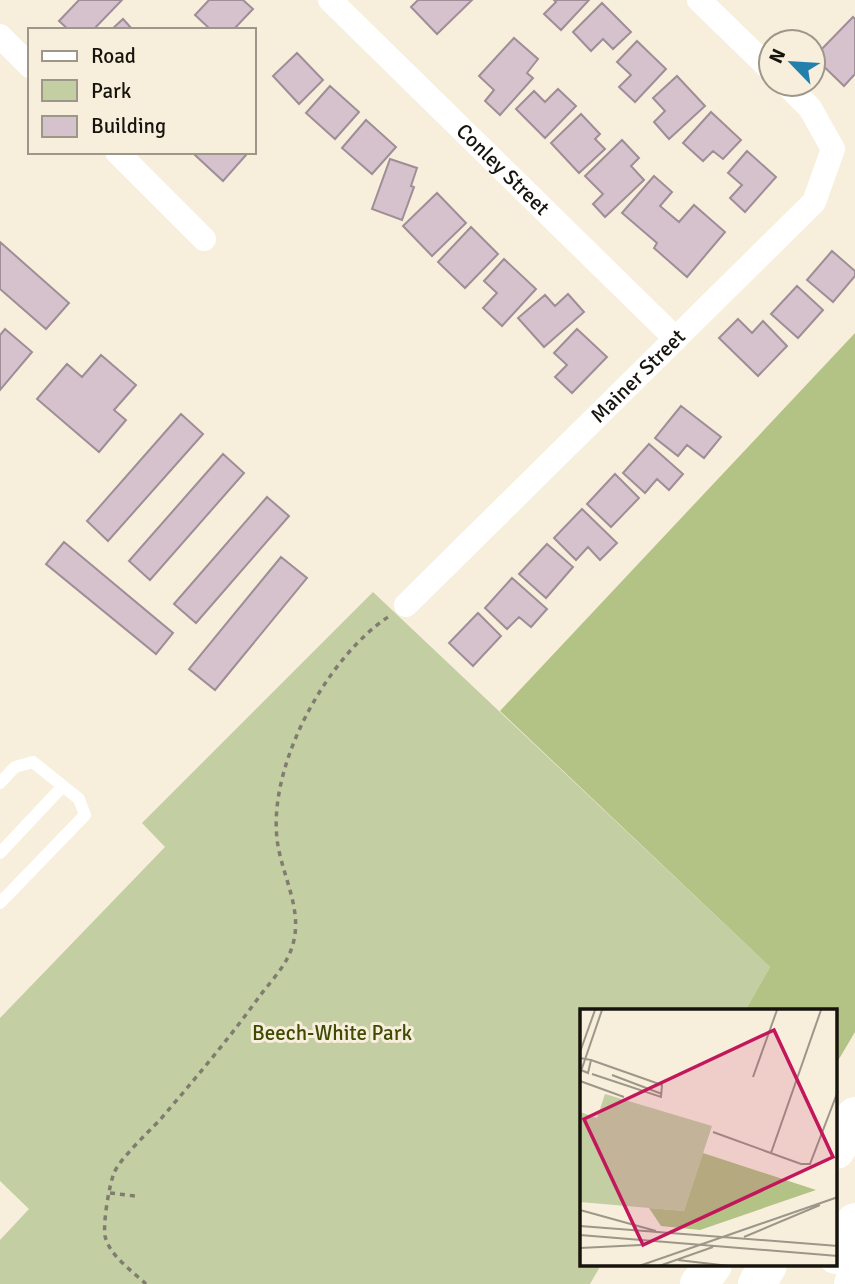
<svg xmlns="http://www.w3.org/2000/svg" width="855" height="1284" viewBox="0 0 855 1284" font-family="Signika,sans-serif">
<rect width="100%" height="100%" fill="#f7eedc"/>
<path fill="#c3cea3" d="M373,592L770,967L745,1011H582V1265H601L590,1284H0V1240L29,1209L0,1181V1018L165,847L142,823Z"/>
<path fill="#b3c285" d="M855,333V1032L836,1064V1011H745L770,967L500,711Z"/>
<path fill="#d6c2cd" stroke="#9f8d97" stroke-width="2" d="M79,0H122L93,30H69L59,21Z
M209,0H243L253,9L233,30H211L195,15Z
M418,0H472L437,34L411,7Z
M554,0H589L561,30L544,14L556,2Z
M602,3L631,32L613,49L603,39L591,51L573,32Z
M853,17L855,19V74L844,86L814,57Z
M123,19L133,30H111Z
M514,38L538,59L527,73L533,78L500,115L485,101L494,90L479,76Z
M637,41L666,69L635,102L619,87L631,75L617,62Z
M297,53L323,80L299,104L273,76Z
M677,76L705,106L669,139L654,122L665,111L653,98Z
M330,86L359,112L335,139L306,113Z
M558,89L576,106L545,138L516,109L534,91L545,102Z
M711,112L741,140L723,159L713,151L703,161L683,143Z
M581,114L600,134L595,139L605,149L579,173L551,143Z
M366,120L396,147L372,174L342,148Z
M622,140L639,158L631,166L644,180L605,217L593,204L603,194L585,176Z
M747,151L776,177L745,212L730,198L742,185L728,173Z
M197,152H243L246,155L223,181L195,155Z
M390,159L417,168L411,186L414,187L402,220L372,209Z
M654,176L672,192L660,206L679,222L694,205L725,232L687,277L654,248L657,243L622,213Z
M437,193L466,223L432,256L403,226Z
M471,227L498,254L465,288L438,262Z
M0,242L69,303L46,329L0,289Z
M832,251L855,271V276L833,302L807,280Z
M504,259L536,289L502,326L483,308L497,293L484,281Z
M797,286L823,310L798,338L771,314Z
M568,294L584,312L544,347L518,318L545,295L555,306Z
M738,319L752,333L763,321L787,346L758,376L719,338Z
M5,329L32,352L0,390V335Z
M577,329L607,357L572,393L555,377L567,365L554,353Z
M101,355L136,385L114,410L126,420L99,452L37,399L67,364L82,377Z
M681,406L721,437L704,458L687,445L678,456L655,438Z
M181,414L203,434L108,541L87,521Z
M649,444L683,474L669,490L657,479L645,493L623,473Z
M223,454L244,473L150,580L129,561Z
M615,474L639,498L611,527L587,504Z
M267,497L289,516L196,623L174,604Z
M582,509L617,543L600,560L588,547L576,560L554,538Z
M64,542L173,633L156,654L46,564Z
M547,544L573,567L546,598L519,574Z
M281,557L307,578L215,690L189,669Z
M512,578L547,609L531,627L519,617L507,629L485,608Z
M478,613L501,636L473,666L449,643Z"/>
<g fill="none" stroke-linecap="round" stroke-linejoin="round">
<path stroke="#817c70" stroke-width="3.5" stroke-dasharray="5 5" stroke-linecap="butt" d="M110,1193L135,1196
M146,1284C132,1271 109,1255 105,1236C103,1222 109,1186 114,1173C119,1160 148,1132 159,1121C194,1080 228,1040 259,997C268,985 280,972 287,959C307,921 287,888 279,851C262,774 325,659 388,617"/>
<path stroke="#fff" stroke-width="12" d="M0,783L15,767L33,762L79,799L85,815L0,903
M0,853L63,786"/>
<g stroke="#fff" stroke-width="24">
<path id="s1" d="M330,0L676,339"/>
<path d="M699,0L771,70"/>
<path d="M0,36L30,66"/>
<path d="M117,152L204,239"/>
<path id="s2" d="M406,605L814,202L833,149L810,108L786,84"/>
</g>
<path stroke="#fff" stroke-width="38" d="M836,1150L855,1116
M836,1255L855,1222
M699,1284L713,1265
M757,1284L768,1265
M853,1284L855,1279"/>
</g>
<g text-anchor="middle" stroke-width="6" stroke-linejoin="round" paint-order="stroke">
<g font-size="21" fill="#17140e" stroke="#f7eedc">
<text dy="7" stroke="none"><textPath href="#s1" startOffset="242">Conley Street</textPath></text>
<text dy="7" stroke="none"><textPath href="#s2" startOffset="326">Mainer Street</textPath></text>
</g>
<g font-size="21" fill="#3f4b02" stroke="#f7eedc">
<text x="332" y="1040">Beech-White Park</text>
</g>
</g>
<g transform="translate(580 1009)">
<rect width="257" height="257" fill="#f7eedc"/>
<path d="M25,85L132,117L104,202L0,193V103L17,109Z" fill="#c3cea3"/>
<path d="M123,144L236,181L120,221L81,217L69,199L104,202Z" fill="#b3c285"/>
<path fill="none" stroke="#9d978a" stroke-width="2" d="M0,43L15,1M0,49L11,51L8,64L1,61M11,51L82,76L81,88L12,65M0,65L22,1M32,66L82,85M173,68L197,1M0,72L44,88M133,123L221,155H230L258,82M191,144L241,1M0,201L76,222M0,217L258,237M0,226L258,247M164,228L240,196M0,239L61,236M98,251L149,257M59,257L258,188M79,257L133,238"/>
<path fill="#c2185b" fill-opacity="0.15" stroke="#c2185b" stroke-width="3.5" d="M194,21L253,148L63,236L4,110Z"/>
<rect width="257" height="257" fill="none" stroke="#17140e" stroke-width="3.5"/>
</g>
<rect x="28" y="28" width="228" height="126" fill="#f7eedc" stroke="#9d978a" stroke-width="2"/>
<rect x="42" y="51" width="35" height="10" fill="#ffffff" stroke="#9d978a" stroke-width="2"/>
<text x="91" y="63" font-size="21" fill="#17140e">Road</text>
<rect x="42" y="80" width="35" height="21" fill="#c3cea3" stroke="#9d978a" stroke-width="2"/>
<text x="91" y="98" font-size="21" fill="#17140e">Park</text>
<rect x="42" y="116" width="35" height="21" fill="#d6c2cd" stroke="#9d978a" stroke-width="2"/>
<text x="91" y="133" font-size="21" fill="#17140e">Building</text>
<g transform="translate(792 63) rotate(295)"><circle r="33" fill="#f7eedc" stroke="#9d978a" stroke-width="2"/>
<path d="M0-5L12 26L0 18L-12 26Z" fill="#2380ad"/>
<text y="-10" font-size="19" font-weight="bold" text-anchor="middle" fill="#17140e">N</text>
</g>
</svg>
